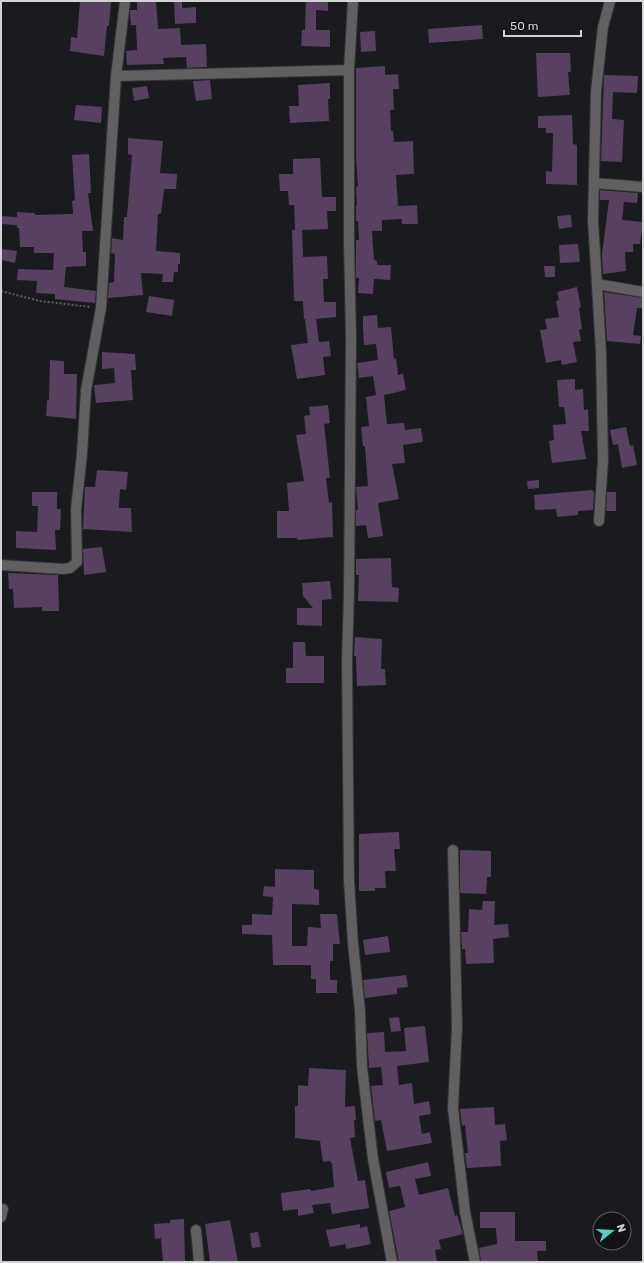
<svg xmlns="http://www.w3.org/2000/svg" width="644" height="1263" viewBox="0 0 644 1263" font-family="Rubik,sans-serif">
<rect width="100%" height="100%" fill="#191b1e"/>
<path fill="#574060" d="M80,1H111L109,26H107L104,56L70,51L71,37L77,38Z
M137,1H156L158,29L180,28L181,45L206,44L207,67L187,68L186,57L163,58L164,64L127,65L126,51L137,50L136,25H131L130,14V10H137Z
M174,1H182V8L196,7V23L175,24Z
M306,1H328V11L316,10V30H330V47L301,46L302,30H305Z
M482,25L483,39L429,43L428,29Z
M375,31L376,51L361,52L360,32Z
M536,53H570L571,72H568L570,95L538,97Z
M385,66V75L398,74L399,89H393L394,110H390L391,131H393L394,142L413,141L414,174L396,175L398,206L417,205L418,224H402V219L382,220V231H372L374,260L377,261V265H391L390,280L374,279L373,294L358,293L359,278H356V240H359L358,221H356V205H357L356,187L358,186L356,157V68Z
M604,75L638,76L637,93L613,92L612,119L624,120L622,162L601,161Z
M210,80L212,99L196,101L193,81Z
M330,83V99H328L329,121L290,123L289,106H299L298,85Z
M147,86L149,98L134,101L132,88Z
M76,105L102,107L101,123L74,120Z
M572,115L573,144L577,145V185L546,184V171L552,172L553,133H546V128H538V116Z
M128,138L163,141L160,173L177,174L176,189H164L161,214H158L156,251L180,253V264H178V272H174L173,282H162L163,274L141,273L143,295L108,298L109,283L114,282L115,254L111,253L112,238L123,240L124,217H127L132,155L128,154Z
M89,154L91,193H88L93,231H82L83,252H86V266L66,267L64,287L96,291L95,303L55,299V294L36,293L37,281L17,280L18,269L53,270L54,253H34V247H20L19,228H17V225L1,224V216L17,217V212L35,213V215L73,214L72,201L75,200L72,155Z
M320,158L322,197H336V211H327L328,229L302,230L303,257L327,256L328,279H323L324,302H336V317L316,319L319,342L329,341L331,356L323,357L325,375L297,379L291,345L308,343L305,319H304L303,301H294L292,230H295L294,205H289L288,191H280L279,174H293V159Z
M600,190L638,193L637,203L624,202L622,220L643,222L640,244H633V252H625L626,271L603,274L602,254L609,200H600Z
M571,215L572,227L559,229L557,216Z
M578,244L580,262L560,263L559,245Z
M1,249L17,251L15,263L1,260Z
M544,266H555V277H545Z
M577,287L581,307L579,308L582,329L579,330L581,341L573,342L577,362L562,365L561,360L546,363L540,330L547,329L545,319L559,317L556,301L559,300L557,292Z
M604,292L643,298V308H637L633,335L641,336L640,344L607,341Z
M149,296L174,300L172,316L146,312Z
M377,315L378,328L391,327L394,359L396,358L398,375L403,374L406,390L384,395L387,424L404,423L405,430L421,428L423,442L403,445L405,463L392,464L399,499L378,503L383,536L368,538L366,525L356,526V510H358L356,487L368,486L365,446H363L361,427L369,426L366,397L376,395L373,376L359,378L357,363L378,360L376,344L364,345L363,329V316Z
M102,352L135,354L136,370H131L133,400L96,403L94,385L115,383L114,368L102,369Z
M50,360L64,361V374H77L76,419L46,416L47,400H49Z
M575,379V390L583,389L584,410L588,409L589,431H581L586,459L552,463L549,441L554,440L553,425L566,424L564,407H559L557,380Z
M328,405L330,423L324,424L330,478H326L329,503L332,502L333,537L297,540V538H277V511H289L287,483L304,481L296,435L306,434L304,416L310,415L309,407Z
M626,427L630,446L633,445L637,465L622,468L618,444L613,445L610,430Z
M97,470L128,472L126,490L120,489L119,508H131L132,532L83,529L85,487H95Z
M539,480V488L528,489L527,481Z
M592,490L594,492L593,510L578,511V515L557,517L556,509L535,510L534,495Z
M32,492H57V509H61L60,530H55L56,550L16,548V531L37,532L38,506H32Z
M607,492H616V511H606Z
M102,547L106,572L84,575L83,549Z
M391,558L392,587L399,588L398,602L358,601L359,575H356V559Z
M8,573L58,575L59,611H42V607L14,608L13,589H9Z
M330,581L332,599L322,600V626L297,625V608H313L303,596L302,583Z
M355,637L382,639L381,669H385L386,685L357,686L356,656H354Z
M293,642H305L306,656H324V683H286V668H293Z
M399,832L400,849H394L396,871H385L386,888H375V891H359V834Z
M460,850L491,851V877H487L486,894L460,893Z
M275,869L314,870V889L319,890V905L292,904V946H307L308,927L321,928L320,914H337L340,944H333V961H330V980H337V993H316V979H311V965H273L272,935L242,934V925H252V914L272,915L273,897L263,896L264,886L275,887Z
M483,901H495L494,925L508,924L509,937L493,939L494,963L466,964L465,949H462L461,932H468L469,909L482,910Z
M388,936L390,952L365,955L363,940Z
M406,975L408,987L397,988V994L365,998L363,980Z
M399,1017L401,1031L391,1032L389,1018Z
M425,1026L429,1062L397,1066L399,1085L412,1083L414,1104L429,1101L431,1114L419,1116L422,1134L430,1132L432,1143L387,1151L381,1120L375,1121L371,1086L383,1085L381,1067L369,1068L367,1033L384,1032L385,1052L406,1051L404,1028Z
M309,1068L346,1070L345,1107L355,1106L356,1120H354L355,1137L350,1138L358,1181L365,1180L369,1208L332,1214L330,1203L312,1205L314,1213L298,1216V1209L283,1211L281,1193L310,1189L311,1191L334,1187L332,1164L330,1161L323,1162L320,1141L295,1138V1106H298V1085L308,1086Z
M494,1107L495,1125L505,1124L507,1140L500,1141L501,1166L467,1168L465,1153H468L465,1125L462,1126L460,1109Z
M428,1162L431,1176L415,1179L419,1195L448,1188L455,1216L457,1215L463,1234L439,1240L441,1249L435,1250L437,1262H399L389,1211L405,1207L400,1186L389,1188L386,1172Z
M480,1212H515V1241H546V1251H537L538,1262H481L479,1248L497,1244L496,1228H480Z
M184,1219L185,1262H163L161,1238L155,1239L154,1224L170,1223V1220Z
M230,1220L238,1262H210L205,1224Z
M360,1224V1228L367,1226L371,1244L346,1249L345,1244L330,1247L326,1230Z
M258,1232L261,1247L252,1248L250,1233Z"/>
<g fill="none" stroke-linecap="round" stroke-linejoin="round">
<g stroke="#333538" stroke-width="12">
<path id="minor" d="M353,1L349,70V242L351,338L349,594L347,659L349,881L353,943L360,1011L362,1067L373,1159L392,1262
M116,76L349,70
M594,183L643,187
M597,284L643,292
M599,521L603,460L601,351L593,220L596,91L603,27L610,1
M1,565L63,569L70,568L77,562L76,509L82,454L86,390L101,308L116,76L125,1
M453,850L457,1027L453,1108L465,1212L475,1262
M1,1217L3,1209
M196,1230L199,1262"/>
</g>
<path stroke="#5c5e61" stroke-width="2" stroke-dasharray="2 2" stroke-linecap="butt" d="M1,291L40,301L91,307"/>
<use href="#minor" stroke="#615f5f" stroke-width="10"/>
</g>
<rect width="644" height="1263" fill="none" stroke="#d1d3d5" stroke-width="4"/>
<g transform="translate(612 1231) rotate(72)"><circle r="19" fill="#101215" stroke="#5d5f62"/>
<path d="M0-3L7 15L0 10L-7 15Z" fill="#57cec2"/>
<text y="-6" font-size="11" font-weight="bold" text-anchor="middle" fill="#d1d3d5">N</text>
</g>
<path d="M504 30v6h77v-6" fill="none" stroke="#d1d3d5" stroke-width="2"/>
<text x="510" y="30" font-size="12" fill="#d1d3d5" stroke="#101215" stroke-width="3" paint-order="stroke">50 m</text>
</svg>
